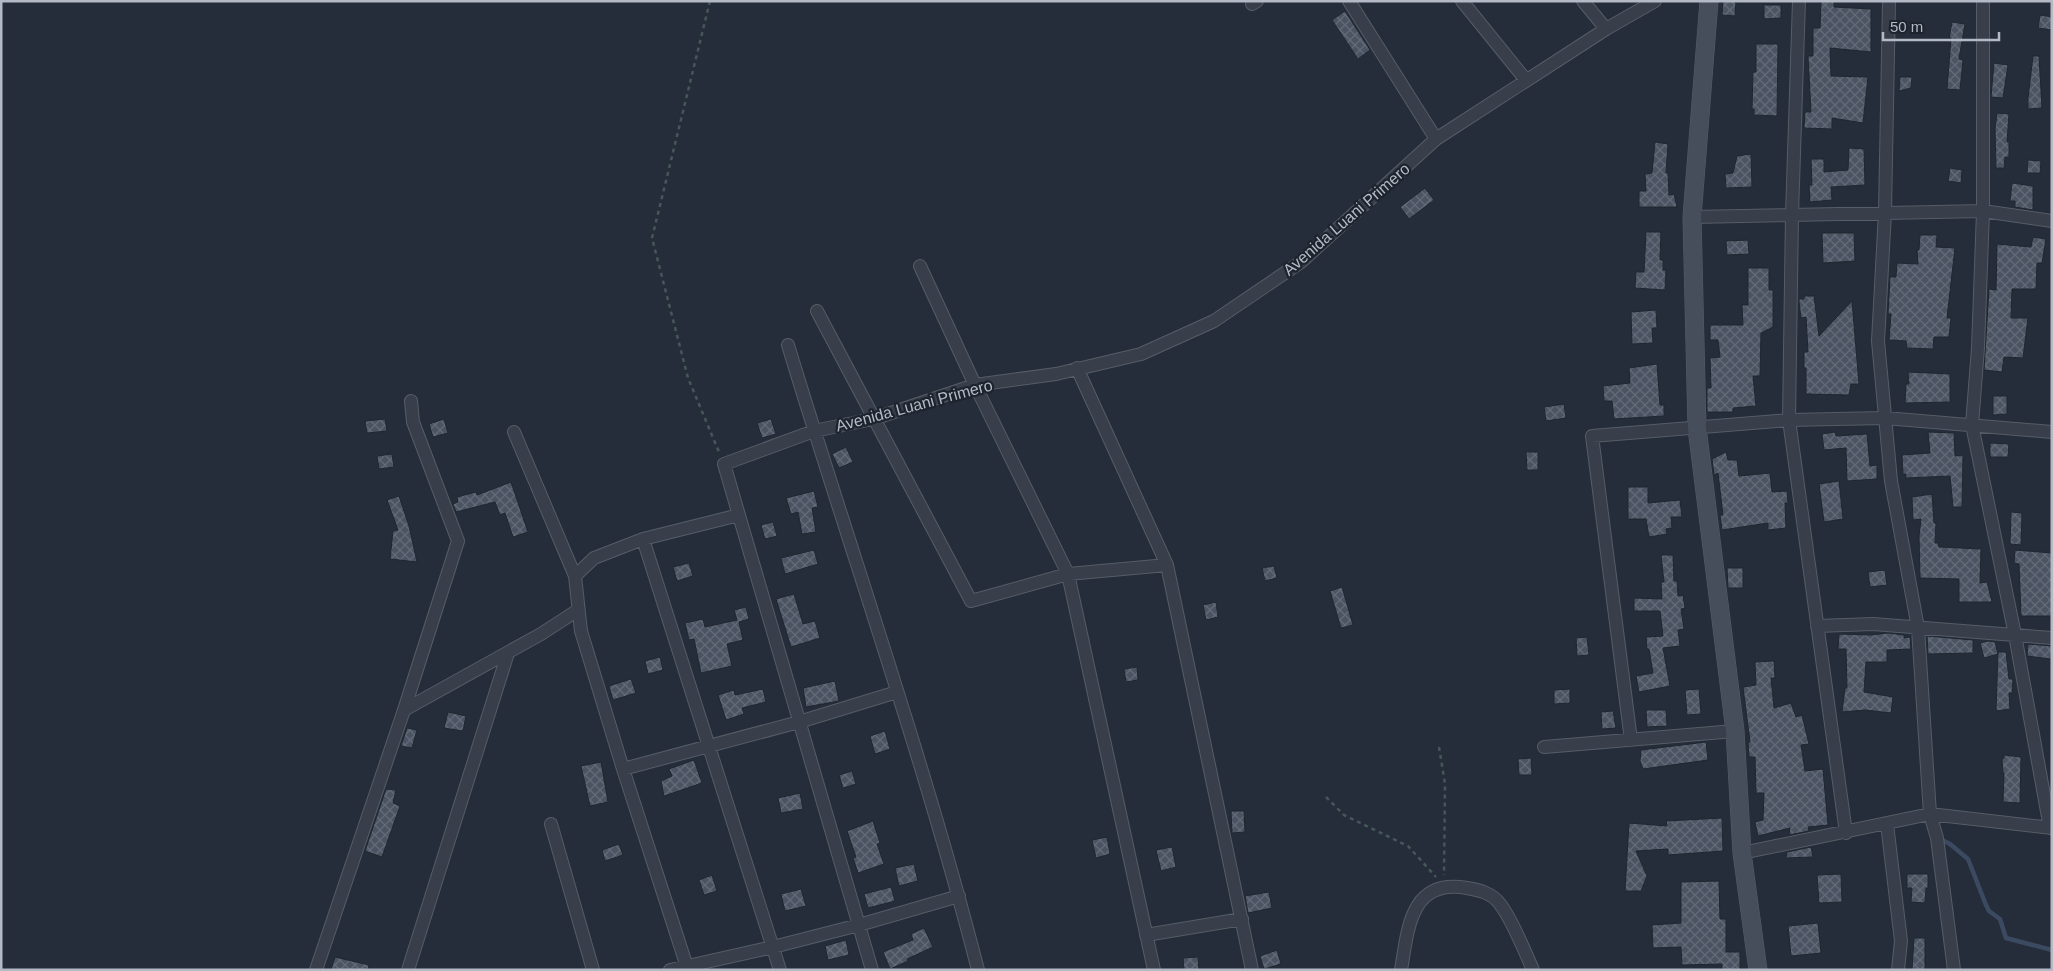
<svg xmlns="http://www.w3.org/2000/svg" width="2053" height="971" viewBox="0 0 2053 971" font-family="Arial,sans-serif">
<defs>
<pattern id="building-cross-hatch" width="8" height="8" patternUnits="userSpaceOnUse" patternTransform="scale(1.25)"><rect width="8" height="8" fill="#4b5463"/><path d="M0 0l8 8M0 8l8-8" fill="none" stroke="#636a78"/></pattern>
</defs>
<rect width="100%" height="100%" fill="#242d39"/>
<g fill="none" stroke-linecap="round" stroke-linejoin="round">
<path stroke="#3b4a61" stroke-width="4.5" d="M1938,838L1950,844L1968,859L1986,905L1989,911L2000,919L2006,938L2052,950"/>
</g>
<path fill="url(#building-cross-hatch)" stroke="#1f2630" d="M1723,1H1736L1735,16L1722,15Z
M1821,1H1834V7L1871,9V52L1830,48L1831,76L1868,77L1863,123L1832,118V129L1804,128L1805,112H1811L1808,56H1813V28H1820Z
M1764,5H1781V18L1764,19Z
M1345,11L1370,50L1358,59L1332,20Z
M2040,15L2052,17V30L2038,28Z
M1952,22L1965,24L1959,59L1963,60L1960,90L1947,89L1951,38H1949Z
M1756,44H1778L1777,116L1754,115V109H1752L1753,72H1756Z
M2033,56H2039L2042,108L2028,109V98Z
M1994,63L2008,65L2003,98L1991,97Z
M1900,77H1912L1911,88L1899,91Z
M1997,113L2009,114L2007,142H2009V157H2005L2004,168H1996L1995,129Z
M1655,142L1668,144L1666,173H1668L1669,195L1674,194L1677,207H1639V191H1646L1645,174L1652,173Z
M1849,148L1864,149L1865,185L1831,187L1832,200L1810,202L1809,185H1812L1811,159H1824V172L1848,170Z
M1751,154L1752,187L1726,188L1725,174L1733,173L1737,156Z
M2028,160L2041,161L2040,173H2027Z
M1950,168L1962,170L1961,183L1948,181Z
M2012,183L2033,186V210L2015,207V201H2010Z
M1425,188L1434,200L1409,219L1400,207Z
M1646,232H1661L1660,260H1663V270H1666L1665,290L1635,288L1636,272H1644Z
M1822,233H1854L1855,261L1823,263Z
M1920,235H1937L1936,247L1955,248L1947,318H1951L1949,337H1934L1933,349L1907,348L1906,341L1889,340L1891,314H1888L1890,277H1896L1897,263L1918,264L1917,250H1919Z
M2033,237L2046,239L2042,263H2037L2036,289H2012L2011,318H2028L2023,358L2004,357L2002,372L1984,370L1989,289L1996,290L1997,244L2031,247Z
M1748,240L1749,254L1727,255L1726,241Z
M1748,268H1769V290H1773V327L1761,333L1760,376H1753L1756,406L1733,408V412H1707V388H1711L1710,358L1720,357L1718,340H1710V325H1743L1742,305H1748Z
M1804,296H1814L1819,336L1852,301L1859,384H1851L1849,395L1806,394V368H1804V352H1808L1806,317L1801,318L1799,302V299H1804Z
M1656,310L1657,328H1652L1653,343L1632,344L1631,312Z
M1657,364L1660,405H1664V416L1614,419L1612,401H1604L1603,386L1630,383L1629,368Z
M1908,372L1950,374V402L1905,403L1906,384H1909Z
M1993,396H2007V414L1993,415Z
M1564,404L1566,418L1546,421L1544,407Z
M385,419L387,431L367,433L365,421Z
M444,419L448,433L433,437L429,424Z
M771,419L776,434L762,438L757,423Z
M1835,432L1836,436L1867,434L1870,466L1877,465V479L1847,481L1846,448L1824,450L1822,434Z
M1928,432L1954,433L1955,456L1963,455L1962,507H1953L1950,476L1906,478V474H1903L1902,455L1930,453Z
M1990,443L2009,444L2008,457H1990Z
M846,447L853,462L839,468L832,454Z
M1526,452H1538V470H1527Z
M1726,452L1728,460H1737L1739,476L1770,473L1772,492L1787,491L1788,503H1785L1786,528L1768,530V523L1722,530L1720,515H1723L1718,473L1714,475L1712,459Z
M392,454L394,467L379,469L377,456Z
M1839,481L1843,519L1824,522L1819,484Z
M511,482L528,532L513,537L505,513L500,515L495,502L456,512L453,504L458,502L457,497L476,492L477,495Z
M1628,487H1648V503L1680,500L1682,517H1671L1672,528L1666,529L1667,534L1649,537L1646,519H1628Z
M814,491L818,507L812,508L816,532L802,534L798,512L791,514L786,498Z
M1932,494L1934,523H1936L1935,543H1938L1939,547L1981,549L1980,583L1987,582L1992,602H1959V579L1920,578L1919,536L1921,519L1913,520L1912,497Z
M399,496L409,526L417,562L390,559L393,531L398,530L387,500Z
M2011,512L2022,513L2021,545L2010,544Z
M773,522L777,536L765,539L761,525Z
M814,550L818,564L785,574L781,558Z
M2015,550L2052,553V616H2021L2019,564L2014,563Z
M1661,555H1673L1674,581H1677L1678,596L1683,595L1685,608L1681,609L1684,629L1678,630L1680,646L1663,648L1670,686L1639,692L1636,676L1653,673L1649,649H1647L1646,637L1663,636L1660,611H1634V598L1662,599L1661,582H1664Z
M689,563L693,576L677,581L673,567Z
M1274,566L1277,578L1265,581L1262,568Z
M1727,568H1743V588H1728Z
M1885,570L1887,585L1870,587L1868,572Z
M1342,587L1353,625L1341,628L1330,591Z
M794,594L803,624L815,621L820,638L791,647L776,599Z
M1216,602L1218,617L1206,620L1203,605Z
M746,607L749,619L739,622L743,640L727,644L732,666L701,673L694,639L689,640L685,623L703,619L705,627L737,620L734,610Z
M1888,633L1904,635V638L1910,637L1911,649L1887,650V662H1866L1864,692L1893,697L1891,713L1865,710L1842,712L1845,688H1847L1846,649H1838L1839,634L1871,635Z
M1927,636L1973,640V653L1928,654Z
M1587,637L1589,655L1577,656L1576,638Z
M1988,641L1995,642L1998,654L1984,658L1980,643Z
M2028,644L2052,646L2051,659L2027,656Z
M1998,652H2006L2009,679H2013L2012,693H2009L2010,709L1996,711Z
M660,657L663,670L648,674L645,661Z
M1774,661L1775,678H1771L1774,708L1791,703L1796,717L1802,715L1809,744L1801,745L1805,771L1823,769L1828,825L1808,827L1809,831L1789,835L1790,828L1758,836L1755,822L1763,820L1764,793H1756L1755,757H1749L1748,742H1750L1743,687L1756,685L1755,662Z
M1137,667L1138,680L1126,682L1124,669Z
M631,679L636,693L613,700L609,686Z
M835,681L839,701L806,707L803,688Z
M763,689L766,702L742,708L744,714L726,720L718,695L734,690L735,695Z
M1570,689V703L1554,704V690Z
M1699,689L1701,714L1687,715L1685,690Z
M1646,710H1666L1667,726L1647,727Z
M1613,711L1616,728L1602,729L1601,712Z
M448,712L466,716L463,731L444,728Z
M407,728L417,730L412,748L401,746Z
M885,731L890,749L875,754L870,736Z
M1706,742L1708,760L1643,769L1640,761L1641,750Z
M2004,755L2021,757L2020,803L2003,802L2004,773H2003L2002,759L2004,758Z
M1531,758L1532,775H1519L1518,759Z
M694,760L702,783L664,796L661,781L672,776L669,769Z
M601,762L608,802L590,806L581,766Z
M852,771L856,784L843,788L839,775Z
M386,789L396,790L393,803L400,806L382,857L365,851Z
M800,793L803,809L781,813L778,798Z
M1231,811H1244L1245,832L1232,833Z
M1722,818L1723,851L1668,855V849L1636,851L1647,876L1641,891H1625L1629,823L1667,826L1666,821Z
M873,821L880,843L877,844L884,864L858,873L853,858L856,857L847,831Z
M1107,837L1110,854L1096,858L1092,840Z
M619,844L623,855L605,861L602,850Z
M1172,847L1176,867L1161,871L1156,850Z
M1811,847L1813,857L1786,858L1787,852Z
M914,864L918,881L899,886L895,868Z
M1841,874L1842,902L1819,903L1817,875Z
M1907,874H1928V888H1926L1925,903L1911,902L1912,888H1907Z
M712,875L717,891L704,895L699,880Z
M1719,881L1720,919H1726V952H1740V970H1722V964L1682,965L1681,947L1653,948L1652,925L1681,923V882Z
M891,887L895,901L868,908L864,894Z
M801,889L806,906L785,911L781,894Z
M1269,892L1272,908L1248,913L1245,896Z
M1818,923L1821,953L1791,956L1788,926Z
M924,928L933,947L907,959L908,961L890,969L883,952L913,940L911,934Z
M1914,938H1925V970H1912Z
M846,940L849,955L828,960L825,946Z
M1277,950L1281,964L1264,969L1260,956Z
M335,957L369,965L368,970H331Z
M1198,957L1199,970H1184L1183,958Z"/>
<g fill="none" stroke-linecap="round" stroke-linejoin="round">
<g stroke="#565d67" stroke-width="14">
<path id="street" d="M1349,1L1436,139
M1462,1L1526,80
M1583,1L1606,29
M1799,1L1792,214L1789,420L1846,833
M1889,1L1885,212L1878,341L1891,481L1918,628L1930,814L1937,838L1954,970
M1983,2V211L1978,348L1972,425L2015,635L2050,828
M1252,4L1257,1
M1692,217L1983,211L2052,221
M920,266L975,385L1068,574L1154,970
M817,311L971,601L1068,574L1167,565
M788,345C851,553 924,759 978,970
M1077,368L1167,565L1252,970
M514,432L575,576L581,631L623,769L688,970
M643,539L780,970
M575,576L594,558L643,539L739,515
M1817,626L1873,624L2052,638
M404,710L458,541L413,422L411,401
M1631,740L1592,436L1789,420L1885,418L2052,432
M1544,747L1735,731
M623,769L799,722L897,692
M551,824L593,970
M1887,824L1901,941L1898,970
M1742,853L1930,814L2052,828
M1146,935L1242,919
M316,970L404,710L541,634L578,610
M408,970L508,653
M670,970L773,947L859,925L959,896
M872,970L724,464L814,431L873,419L975,385L1056,374L1141,354L1214,321L1301,262L1436,139L1606,29L1655,1
M1401,970C1408,929 1410,878 1467,888C1479,890 1492,893 1500,904C1513,921 1524,950 1533,970"/>
</g>
<g stroke="#565d67" stroke-width="19">
<path id="secondary" d="M1709,1L1692,217L1697,428L1735,731L1742,853L1758,970"/>
</g>
<path stroke="#465759" stroke-width="2.5" stroke-dasharray="4 4" stroke-linecap="butt" d="M710,1L652,238L688,378L719,452
M1439,747L1445,784L1444,875
M1326,797L1344,815L1408,846L1436,877"/>
<use href="#street" stroke="#383f4a" stroke-width="12"/>
<use href="#secondary" stroke="#464e5c" stroke-width="18"/>
</g>
<g text-anchor="middle" stroke-width="4.5" stroke-linejoin="round" paint-order="stroke">
<g font-size="16" fill="#b3bac5" stroke="#1d242e">
<text transform="translate(1346 219) rotate(-41)" y="6">Avenida Luani Primero</text>
<text transform="translate(914 405) rotate(-15)" y="6">Avenida Luani Primero</text>
</g>
</g>
<rect width="2053" height="971" fill="none" stroke="#b3bac5" stroke-width="5"/>
<path d="M1883 32v8h116v-8" fill="none" stroke="#b3bac5" stroke-width="2.5"/>
<text x="1890" y="32" font-size="15" fill="#b3bac5" stroke="#1d242e" stroke-width="4" paint-order="stroke">50 m</text>
</svg>
